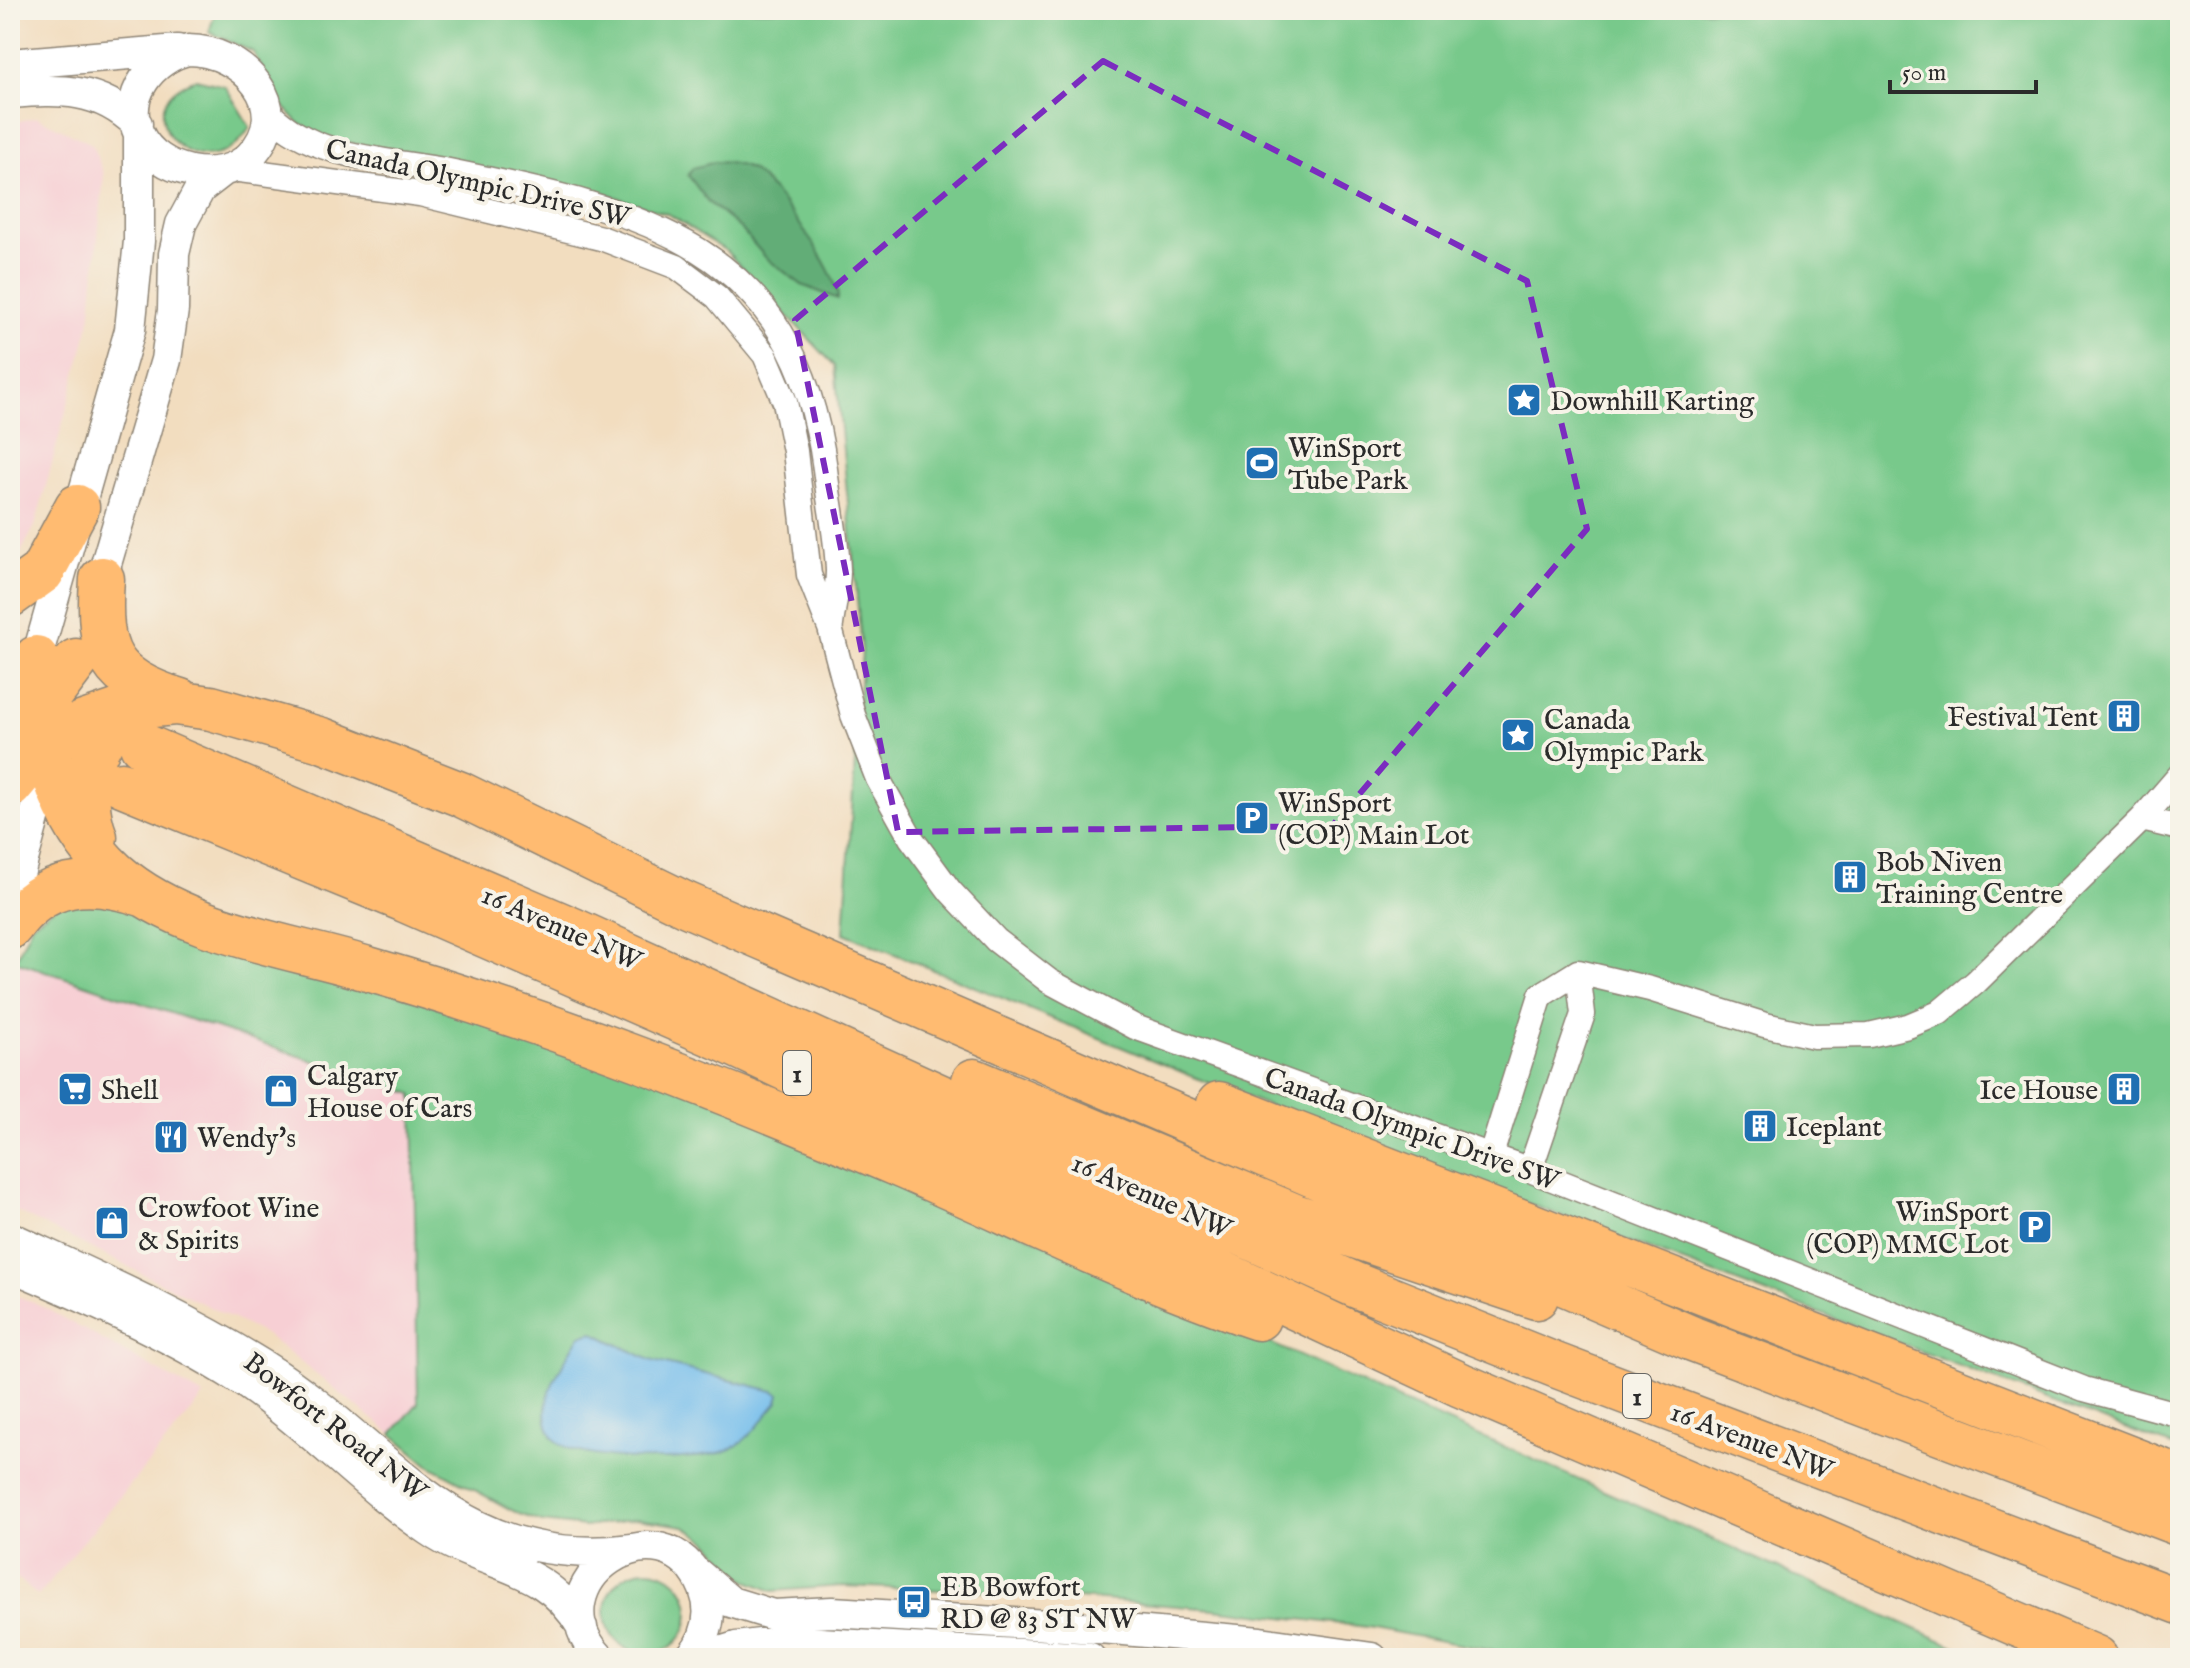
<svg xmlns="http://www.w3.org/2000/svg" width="2190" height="1668" viewBox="0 0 2190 1668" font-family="'IM FELL English',serif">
<rect width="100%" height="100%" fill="#f7f3e8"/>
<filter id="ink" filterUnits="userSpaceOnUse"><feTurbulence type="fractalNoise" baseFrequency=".0125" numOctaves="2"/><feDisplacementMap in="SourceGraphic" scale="16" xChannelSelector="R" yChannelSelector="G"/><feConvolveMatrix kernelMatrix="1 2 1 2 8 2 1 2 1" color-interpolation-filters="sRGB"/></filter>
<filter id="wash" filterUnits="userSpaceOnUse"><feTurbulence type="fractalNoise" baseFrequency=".006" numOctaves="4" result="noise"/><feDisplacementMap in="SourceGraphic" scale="32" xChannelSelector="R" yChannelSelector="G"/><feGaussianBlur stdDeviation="1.8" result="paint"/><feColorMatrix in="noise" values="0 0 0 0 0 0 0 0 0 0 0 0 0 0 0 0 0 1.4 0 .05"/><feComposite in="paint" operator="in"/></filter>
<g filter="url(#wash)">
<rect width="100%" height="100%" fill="#f2ddbf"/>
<path fill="#f7cfd4" d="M37,117L92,144L104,174L90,322L35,526L15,563L10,566V123Z
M15,961L413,1094L418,1403L392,1434L266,1335L10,1208V976Z
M10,1294L34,1302L204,1396L38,1596L10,1572Z"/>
<path fill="#78c98b" stroke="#527a5b" stroke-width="2" d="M216,10H2180V1449L1211,1084L844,933L862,651L835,366L726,251L670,215L607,194L326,138L301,125L282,105L253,52L209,32Z
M196,79L225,86L250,127C204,203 114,107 196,79Z
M77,891L640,1071L857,1160L1981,1658H1533L1367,1627L1214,1609L1015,1593L842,1586L773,1591L745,1580L706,1540L684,1526L637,1519L585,1527L542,1522L519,1514L430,1466L392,1434L418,1403L413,1094L15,961L32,924Z
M605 1612a42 42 0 1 1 84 0a42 42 0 1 1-84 0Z"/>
<path fill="#62ad77" stroke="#466c51" stroke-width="2" d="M715,162C728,162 740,164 751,170C774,184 840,273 838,299L802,285L766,258L741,229L709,203L688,175L693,168Z"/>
<path fill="#73bdec" stroke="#4f748c" stroke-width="2" d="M592,1332L650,1360L773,1391L780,1394L778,1402C764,1418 750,1439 731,1449C701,1463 572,1466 553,1437C532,1403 564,1363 580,1336Z"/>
</g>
<g filter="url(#ink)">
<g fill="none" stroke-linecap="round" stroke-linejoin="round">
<path stroke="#cab9a1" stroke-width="44" stroke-dasharray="44 22" stroke-linecap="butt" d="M10,695L72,719"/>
<g stroke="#8e8475" stroke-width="27">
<path id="minor" d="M269,113C316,160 387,159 449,171C643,211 795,243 825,469C829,503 837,538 838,571C838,589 833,608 831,625
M232,169L420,194L601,238L677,267L717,297L765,355L785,402L795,451L809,575L830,628L853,715L878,779L911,838L950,891L996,940L1049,981L1135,1027L1530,1170L2084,1389L2180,1415
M2142,819L2180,828
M1578,972L1650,989L1765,1025L1814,1036L1869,1035L1908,1026L1939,1013L1976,982L2142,819L2180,775
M1491,1155L1541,995L1578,972
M1530,1170L1583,1014L1578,972"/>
</g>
<g stroke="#8e8475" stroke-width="33">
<path id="tertiary" d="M188,50C242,50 297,107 250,156C221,186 157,173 139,134C121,96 153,58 188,50Z
M10,64L178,50
M10,93C60,89 99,87 137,124
M96,598L166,360L173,310L174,254L181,224L200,189L222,172
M31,678L130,330L139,241V134
M10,908L50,759
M10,1237C96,1277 183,1315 264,1366C393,1447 455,1572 630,1549
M10,1266C87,1298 191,1344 258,1392C317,1435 368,1489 428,1530C486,1570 543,1560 582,1627
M697,1573L731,1602L773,1615L832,1612L1113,1629L1260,1642L1372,1658
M600,1658C528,1584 664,1492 704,1589C714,1615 707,1638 690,1658
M700,1658L736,1647L784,1641L1090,1658"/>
</g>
<g stroke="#8e8475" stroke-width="47">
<path id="motorway" d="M102,579C97,654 108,678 180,701
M10,595L42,572L77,507
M36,658C37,733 56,820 115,873C182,932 285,944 368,969C555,1023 727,1091 906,1168C1023,1219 1136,1277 1258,1318
M10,738L33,718L76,661
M142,745L573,930L1355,1285L1555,1365L2180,1602
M122,784L405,900L725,1040L1461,1385L2096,1658
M10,786L42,748L55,739L84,723L131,707L175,703L211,708L322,740L460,794L685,904L1693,1339L2180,1524
M95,837C78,793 89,730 136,710
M10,927C44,879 90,877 142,894
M974,1081L1295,1216L1536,1297
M1219,1104L2180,1478"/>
</g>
<use href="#minor" stroke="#fff" stroke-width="24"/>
<use href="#tertiary" stroke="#fff" stroke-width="30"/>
<use href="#motorway" stroke="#ffbb71" stroke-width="44"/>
</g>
</g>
<path fill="none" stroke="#7b2cbf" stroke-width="6" stroke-dasharray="16 10" stroke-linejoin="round" d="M1103,61L1527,281L1587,529L1332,826L898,832L795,320Z"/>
<defs>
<g id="sight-square" transform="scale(1.8)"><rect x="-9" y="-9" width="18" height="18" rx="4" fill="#1f6fb2" stroke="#f7f3e8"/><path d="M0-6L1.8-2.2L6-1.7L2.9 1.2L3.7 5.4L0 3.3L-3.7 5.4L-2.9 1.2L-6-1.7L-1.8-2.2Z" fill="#fff"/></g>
<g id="stadium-square" transform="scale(1.8)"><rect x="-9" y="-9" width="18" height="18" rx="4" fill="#1f6fb2" stroke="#f7f3e8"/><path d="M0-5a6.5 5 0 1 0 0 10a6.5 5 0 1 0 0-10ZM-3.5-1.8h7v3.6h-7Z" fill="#fff"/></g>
<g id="building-square" transform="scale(1.8)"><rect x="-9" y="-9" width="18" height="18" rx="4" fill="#1f6fb2" stroke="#f7f3e8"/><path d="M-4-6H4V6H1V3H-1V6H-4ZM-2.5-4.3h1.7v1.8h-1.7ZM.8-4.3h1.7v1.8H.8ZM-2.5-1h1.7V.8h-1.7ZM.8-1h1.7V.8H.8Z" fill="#fff"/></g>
<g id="parking-square" transform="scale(1.8)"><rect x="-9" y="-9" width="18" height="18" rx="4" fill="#1f6fb2" stroke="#f7f3e8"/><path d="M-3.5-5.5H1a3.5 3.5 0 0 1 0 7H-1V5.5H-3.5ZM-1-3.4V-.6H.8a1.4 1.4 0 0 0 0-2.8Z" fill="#fff"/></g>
<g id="supermarket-square" transform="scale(1.8)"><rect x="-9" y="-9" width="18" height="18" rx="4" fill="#1f6fb2" stroke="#f7f3e8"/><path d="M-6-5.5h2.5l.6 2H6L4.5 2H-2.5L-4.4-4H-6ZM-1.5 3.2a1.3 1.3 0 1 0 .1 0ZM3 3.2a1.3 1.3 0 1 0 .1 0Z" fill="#fff"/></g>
<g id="shop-square" transform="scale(1.8)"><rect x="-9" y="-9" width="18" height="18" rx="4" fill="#1f6fb2" stroke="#f7f3e8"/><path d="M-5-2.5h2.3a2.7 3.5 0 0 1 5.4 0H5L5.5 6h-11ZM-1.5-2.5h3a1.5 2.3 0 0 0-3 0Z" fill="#fff"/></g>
<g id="restaurant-square" transform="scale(1.8)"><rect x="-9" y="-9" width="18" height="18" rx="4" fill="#1f6fb2" stroke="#f7f3e8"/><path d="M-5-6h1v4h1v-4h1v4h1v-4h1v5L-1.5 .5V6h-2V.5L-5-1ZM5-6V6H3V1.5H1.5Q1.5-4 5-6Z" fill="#fff"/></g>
<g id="bus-square" transform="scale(1.8)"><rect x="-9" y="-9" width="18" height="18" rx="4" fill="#1f6fb2" stroke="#f7f3e8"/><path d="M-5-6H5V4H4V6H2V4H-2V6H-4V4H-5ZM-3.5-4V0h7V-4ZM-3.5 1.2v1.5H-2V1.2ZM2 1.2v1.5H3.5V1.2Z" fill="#fff"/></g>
</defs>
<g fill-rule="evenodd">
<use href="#sight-square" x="1524" y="400"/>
<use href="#stadium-square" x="1262" y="463"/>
<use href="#building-square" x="2124" y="716"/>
<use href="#sight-square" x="1518" y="735"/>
<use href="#parking-square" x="1252" y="818"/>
<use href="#building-square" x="1850" y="877"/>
<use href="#supermarket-square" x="75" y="1089"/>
<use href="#building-square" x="2124" y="1089"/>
<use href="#shop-square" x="281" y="1091"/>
<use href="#building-square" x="1760" y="1126"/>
<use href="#restaurant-square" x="171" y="1137"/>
<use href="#shop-square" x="112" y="1223"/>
<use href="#parking-square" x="2035" y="1227"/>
<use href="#bus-square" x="914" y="1602"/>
</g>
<g text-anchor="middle" stroke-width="8" stroke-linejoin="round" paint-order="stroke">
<g fill="#f7f3e8" stroke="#686764" stroke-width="2">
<rect x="783" y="1051" width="28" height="44" rx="6"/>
<rect x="1623" y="1374" width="28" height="44" rx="6"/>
</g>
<g font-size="26" font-weight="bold" fill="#2b2b2b">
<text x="797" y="1082">1</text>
<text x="1637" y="1405">1</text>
</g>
<g font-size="28" fill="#2b2b2b" stroke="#f7f3e8">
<text transform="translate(478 182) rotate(13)" y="10">Canada Olympic Drive SW</text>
<text transform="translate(562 927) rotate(24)" y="10">16 Avenue NW</text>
<text transform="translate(1412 1128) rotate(20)" y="10">Canada Olympic Drive SW</text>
<text transform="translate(1152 1195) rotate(24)" y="10">16 Avenue NW</text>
<text transform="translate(336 1426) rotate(38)" y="10">Bowfort Road NW</text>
<text transform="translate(1752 1440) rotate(21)" y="10">16 Avenue NW</text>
</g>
<g font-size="28" fill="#2b2b2b" stroke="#f7f3e8" text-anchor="start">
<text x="1550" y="410">Downhill Karting</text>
<text x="1288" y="457">WinSport<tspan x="1288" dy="32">Tube Park</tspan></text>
<text x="2098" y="726" text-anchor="end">Festival Tent</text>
<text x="1544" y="729">Canada<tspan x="1544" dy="32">Olympic Park</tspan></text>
<text x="1278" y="812">WinSport<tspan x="1278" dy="32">(COP) Main Lot</tspan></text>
<text x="1876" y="871">Bob Niven<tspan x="1876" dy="32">Training Centre</tspan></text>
<text x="307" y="1085">Calgary<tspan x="307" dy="32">House of Cars</tspan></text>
<text x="101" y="1099">Shell</text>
<text x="2098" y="1099" text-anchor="end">Ice House</text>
<text x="1786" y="1136">Iceplant</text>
<text x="197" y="1147">Wendy's</text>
<text x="138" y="1217">Crowfoot Wine<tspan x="138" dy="32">&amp; Spirits</tspan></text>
<text x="2009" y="1221" text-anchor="end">WinSport<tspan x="2009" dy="32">(COP) MMC Lot</tspan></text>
<text x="940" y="1596">EB Bowfort<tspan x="940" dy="32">RD @ 83 ST NW</tspan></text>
</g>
</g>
<rect width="2190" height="1668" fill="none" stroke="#f7f3e8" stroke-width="40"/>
<path d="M1890 80v12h146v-12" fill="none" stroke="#2b2b2b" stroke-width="4"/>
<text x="1902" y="80" font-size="24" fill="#2b2b2b" stroke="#f7f3e8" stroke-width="6" paint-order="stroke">50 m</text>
</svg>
